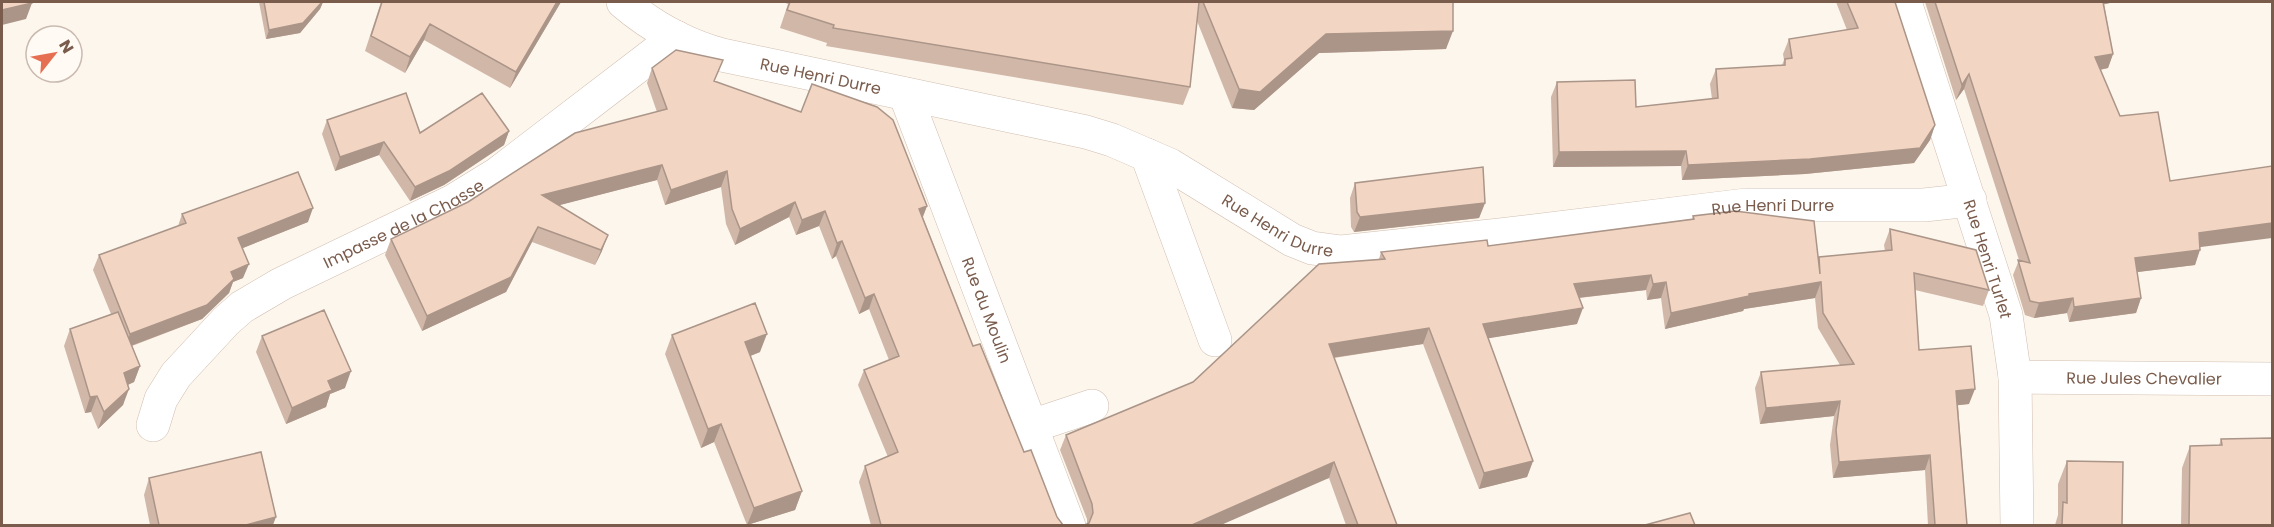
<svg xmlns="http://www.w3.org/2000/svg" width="2274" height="527" viewBox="0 0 2274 527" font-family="Poppins,sans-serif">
<rect width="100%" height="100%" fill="#fdf6ec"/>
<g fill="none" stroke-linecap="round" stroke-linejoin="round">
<g stroke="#d1beb0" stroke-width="34">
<g id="minor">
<path id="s1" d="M623,2C651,26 686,45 722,55L1086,132L1112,140L1170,165L1292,240L1312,248L1341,252L1500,235L1746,205H1924L1970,200"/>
<path id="s2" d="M1905,2L2006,315L2015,377L2017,526"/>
<path id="s3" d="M905,94L1069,526"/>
<path d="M1147,155L1215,340"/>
<path id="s4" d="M2015,377L2272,379"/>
<path id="s5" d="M153,425L161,399L176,375L226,321L242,307L281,284L453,201L497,174L676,37"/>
<path d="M1032,426L1092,406"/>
</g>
</g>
<use href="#minor" stroke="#fff" stroke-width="33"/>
</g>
<path fill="#d1b7a8" d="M259,2H323L320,9L300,33L266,39Z
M381,2H561L510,88L424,40L405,73L365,51Z
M783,2H1453L1446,49L1319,53L1254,110L1232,108L1197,21L1190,87L1183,105L826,46L827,43L780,28L788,4Z
M1836,2H1895L1935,125L1930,140L1914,163L1805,174L1682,180L1681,166L1553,167L1551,97L1557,82L1636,107L1712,99L1710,84L1716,69L1782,65L1784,60L1783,54L1789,39L1847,30Z
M1925,2H2115L2104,4L2113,54L2108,68L2100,70L2120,116L2170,181L2200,247L2195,265L2137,272L2141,298L2136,313L2069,322L2067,313L2034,318L2025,315L2013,275L2019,260L1964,89L1956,100Z
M652,68L927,206L923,217L973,346L1024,452L1057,517L1063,525H871L859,482L865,466L888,457L858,385L864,370L889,360L869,309L859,314L836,256L832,259L819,226L796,235L789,217L735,245L726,224L721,187L665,205L657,180L559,205L602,251L595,265L532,242L506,292L422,331L385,255L391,239L657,112L647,83Z
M327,120L420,133L509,131L504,145L444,185L410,201L379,155L335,171L322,134Z
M1355,183L1485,203L1479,218L1354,232L1351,227L1350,198Z
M182,214L308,222L243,248V278L233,282L229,293L202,319L132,346L140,366L134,382L128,385L123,405L98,429L91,412L85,413L64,346L70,329L111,314L93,270L99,255L178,226Z
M1693,216L1818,258L1885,251L1884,245L1890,229L1989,290L1983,306L1915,290L1919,350L1969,404L1958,405L1967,525H1928L1925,470L1833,478L1830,445L1834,416L1760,424L1755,388L1761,372L1840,365L1818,328L1815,298L1744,309L1743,311L1665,329L1661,298L1647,300L1646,290L1579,298L1577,324L1488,338L1533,461L1527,477L1479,489L1423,344L1334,358L1397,525H1346L1329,478L1087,524V519L1060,450L1066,435L1193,382L1379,259L1381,252L1488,246L1692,219Z
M672,335L760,352L750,356L802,491L795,510L747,525L714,442L701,448L665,354Z
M262,336L345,388L330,394L326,407L286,424L256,352Z
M2221,439L2272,525H2181L2182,468L2190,446L2219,445Z
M2067,461L2122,525H2055L2058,515V484Z
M149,478L273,525H150L144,495Z"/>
<path fill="#aa9588" d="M322,2H323L320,9L300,33L266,39L269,30Z
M557,2H561L510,88L516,72Z
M2098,2H2115L2096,6Z
M32,3L26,19L2,25V10Z
M430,24L424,40L405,73L410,57Z
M1453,31L1446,49L1319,53L1254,110L1232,108L1239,89L1326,34Z
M2113,54L2108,68L2089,72L2095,57Z
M1969,74L1964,89L1956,100L1962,85Z
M1935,125L1930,140L1914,163L1805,174L1682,180L1688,165Z
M509,131L504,145L444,185L410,201L415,187Z
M384,142L379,155L335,171L340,157Z
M1686,151L1681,166L1553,167L1559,152Z
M662,165L657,180L537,211L542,195Z
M727,171L721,187L665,205L671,190Z
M795,202L789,217L735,245L740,229Z
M1485,203L1479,218L1354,232L1360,217Z
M927,206L921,221L919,209Z
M313,208L308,222L233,252L238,238Z
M825,211L819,226L796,235L802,220Z
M2272,223V238L2193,248L2199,233Z
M538,227L532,242L506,292L422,331L427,316Z
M608,235L602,251L595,265L601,250Z
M842,241L836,256L832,259L837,243Z
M2200,250L2195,265L2130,273L2135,258Z
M249,264L243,278L233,282L229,293L202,319L125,348L130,334L231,272Z
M1651,275L1646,290L1568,299L1574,284Z
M1666,282L1661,298L1647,300L1653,284Z
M1821,282L1815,298L1744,309L1743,311L1665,329L1671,313L1749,294Z
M874,294L869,309L859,314L865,298Z
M2073,298L2067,313L2034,318L2039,303Z
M2141,298L2136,313L2069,322L2074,307Z
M1583,308L1577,324L1478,340L1483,324Z
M1429,328L1423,344L1324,359L1329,344Z
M767,334L760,352L738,361L745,342Z
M140,366L134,382L118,389L124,373Z
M351,371L345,388L330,394L326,407L286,424L292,408L328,381Z
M129,389L123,405L98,429L104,412Z
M1975,389L1969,404L1951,406L1956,391Z
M97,396L91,412L85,413L90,397Z
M1840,401L1834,416L1760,424L1766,408Z
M721,424L714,442L701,448L708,429Z
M1930,455L1925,470L1833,478L1839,462Z
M1533,461L1527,477L1479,489L1484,473Z
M1334,462L1329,478L1221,525H1192Z
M802,491L795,510L747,525L754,508Z
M276,517L273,525H246Z"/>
<path fill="#f3d5c3" stroke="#aa9588" stroke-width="1.5" d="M2,2H32V3L2,10Z
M264,2H322L303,23L269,30Z
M382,2H557L516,72L430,24L410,57L371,36Z
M790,2H1199L1190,87L833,28L834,25L787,10Z
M1203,2H1453V31L1326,34L1260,92L1239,89Z
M1847,2H1895L1935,125L1920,148L1810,159L1688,165L1686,151L1559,152L1557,82L1635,80L1636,107L1718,98L1716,69L1785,65V59L1792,58L1789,39L1858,28Z
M1935,2H2103L2113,54L2095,57L2120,116L2158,112L2170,181L2272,166V223L2199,233L2200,250L2135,258L2141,298L2074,307L2073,298L2039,303L2030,301L2018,260L2030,263L1969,74L1962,85Z
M676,50L723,60L714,81L801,112L812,84L877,107L893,120L927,206L919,209L973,346L980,344L1024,452L1031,450L1057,517L1063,525H881L865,466L898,452L864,370L899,356L874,294L865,298L842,241L837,243L825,211L802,220L795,202L740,229L732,209L727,171L671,190L662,165L542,195L608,235L601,250L538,227L511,277L427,316L391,239L468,202L575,133L667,109L652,68Z
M406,93L420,133L482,93L509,131L449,171L415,187L384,142L340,157L327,120Z
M1483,167L1485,203L1360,217L1357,212L1355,183Z
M298,172L313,208L238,238L249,264L231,272L234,279L207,305L130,334L99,255L186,223L182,214Z
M1735,211L1814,221L1820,274L1819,257L1892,250L1890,229L1976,250L1989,290L1914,273L1919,350L1971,346L1975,389L1956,391L1967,525H1935L1930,455L1839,462L1836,430L1840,401L1766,408L1761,372L1854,364L1823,313L1821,282L1749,294V296L1671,313L1666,282L1653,284L1651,275L1574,284L1583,308L1483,324L1533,461L1484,473L1429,328L1329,344L1397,525H1358L1334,462L1192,525H1085L1089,523L1093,513L1092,504L1066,435L1193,382L1319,264L1385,259L1381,252L1487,240L1488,246L1694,219L1693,216Z
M755,303L767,334L745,342L802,491L754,508L721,424L708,429L672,335Z
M324,310L351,371L328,381L332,390L292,408L262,336Z
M118,312L140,366L124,373L129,389L104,412L97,396L90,397L70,329Z
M2272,438V525H2189L2190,446L2222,445L2221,439Z
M261,452L276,517L246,525H159L149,478Z
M2067,461L2123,462L2122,525H2062L2063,502L2067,503Z
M1690,513L1695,525H1645Z"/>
<g text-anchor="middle" stroke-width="5" stroke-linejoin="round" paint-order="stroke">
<g font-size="16" fill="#7a5c4d" stroke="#fffaf3">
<text dy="6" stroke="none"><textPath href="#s1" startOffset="214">Rue Henri Durre</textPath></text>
<text dy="6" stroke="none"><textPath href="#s1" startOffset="1204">Rue Henri Durre</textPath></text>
<text dy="6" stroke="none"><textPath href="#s5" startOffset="332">Impasse de la Chasse</textPath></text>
<text dy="6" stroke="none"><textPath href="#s1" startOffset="700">Rue Henri Durre</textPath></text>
<text dy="6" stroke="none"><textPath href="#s2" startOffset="270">Rue Henri Turlet</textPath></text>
<text dy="6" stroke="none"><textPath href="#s3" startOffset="231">Rue du Moulin</textPath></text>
<text dy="6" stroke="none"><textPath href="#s4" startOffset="129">Rue Jules Chevalier</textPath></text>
</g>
</g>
<rect width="2274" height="527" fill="none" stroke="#7a5c4d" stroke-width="6"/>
<g transform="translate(54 54) rotate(59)"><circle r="28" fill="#fffaf3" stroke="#cabbb1" stroke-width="1.5"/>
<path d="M0-4.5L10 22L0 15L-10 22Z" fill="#e76f51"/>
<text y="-9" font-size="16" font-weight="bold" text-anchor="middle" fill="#7a5c4d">N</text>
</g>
</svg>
